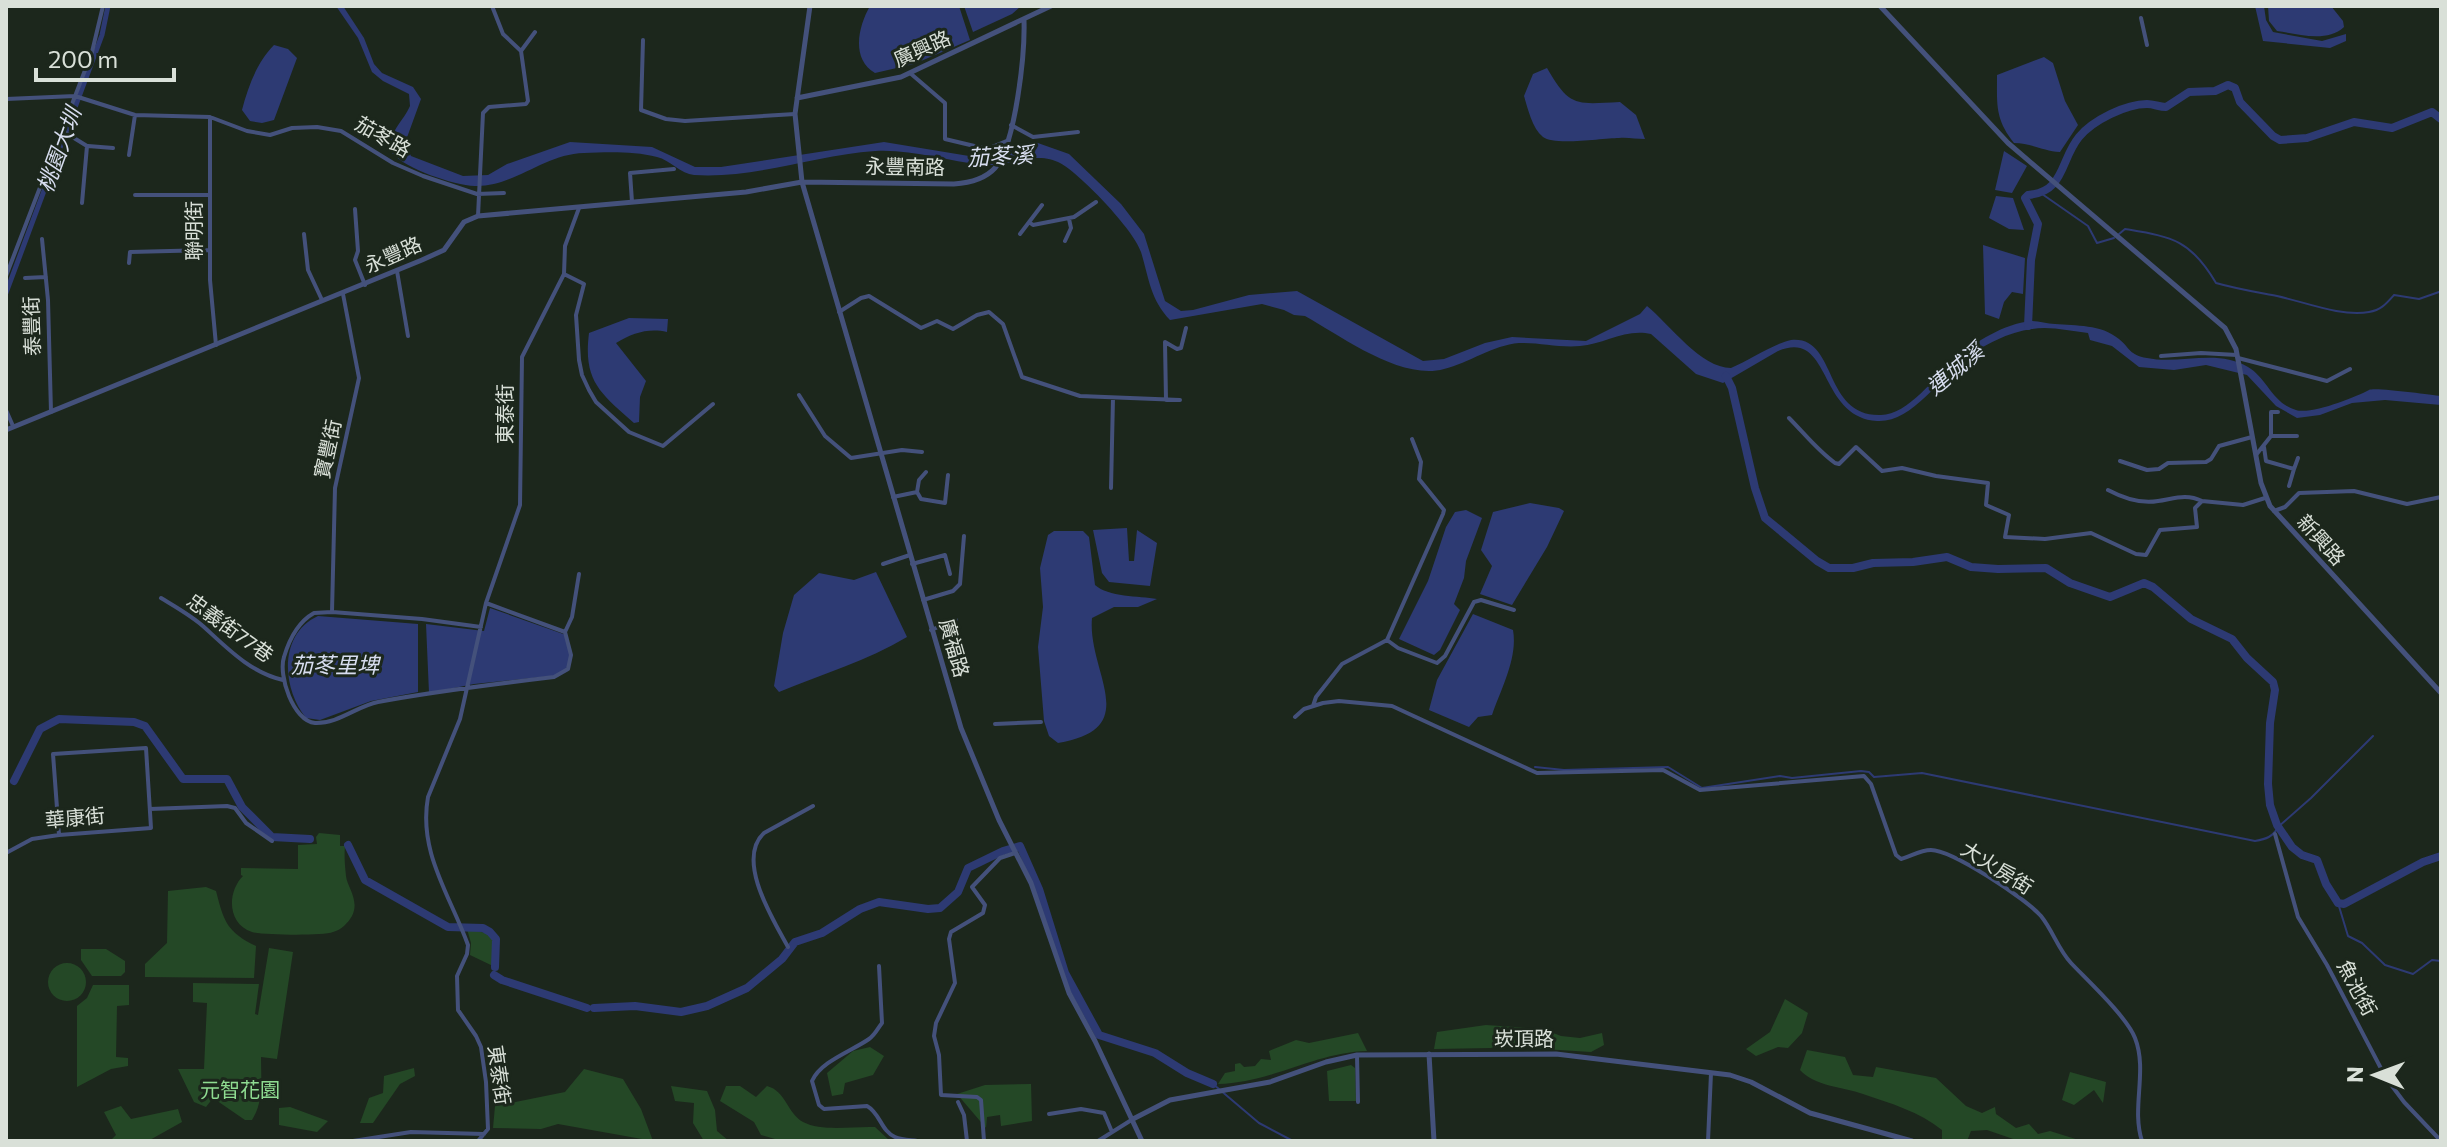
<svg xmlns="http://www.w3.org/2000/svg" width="2447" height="1147" viewBox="0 0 2447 1147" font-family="Commissioner,'Noto Sans TC',sans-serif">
<rect width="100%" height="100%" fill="#1c271c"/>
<path fill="#244826" d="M319,833L340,835V846H345C344,857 345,866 346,876C347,887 360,900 352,916C348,923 341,930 333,932C323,936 263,935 252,932C227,924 227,892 243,876L241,875V868L298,869V845L317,844L316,837Z
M206,887L216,891C224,922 227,932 256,946L254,978L145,977V964L167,943L168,891Z
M467,929L491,934L496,952L495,967L470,955L471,943Z
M269,948L293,952L277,1059L261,1057C261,1079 264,1101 252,1120H245L213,1098L206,1107L194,1102L178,1069H204L207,1003L193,1002V983L259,984L255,1014L258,1015Z
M81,949H106L125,961V972L121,976H92L81,960Z
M48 982a19 19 0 1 1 38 0a19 19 0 1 1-38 0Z
M93,985H129V1005L117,1006L116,1057L128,1058V1066L111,1069L77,1087V1006L87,998Z
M1785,999L1808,1013L1802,1033L1788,1048L1778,1047L1756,1056L1746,1049L1770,1032Z
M1486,1025L1543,1029L1561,1036L1580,1038L1602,1033L1604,1045L1591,1052L1512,1047L1504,1043L1491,1048L1434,1049L1437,1032Z
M1358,1033L1367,1051C1316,1052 1271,1083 1218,1084L1225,1073L1235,1071V1064L1240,1063L1244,1067L1255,1066L1261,1059L1271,1060L1269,1051L1296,1040L1309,1043Z
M870,1047L884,1056L873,1075L845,1083L843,1094L832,1096L827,1073L853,1051Z
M1807,1050L1845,1057L1853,1075L1873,1077L1876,1067L1936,1078L1966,1106L1982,1113L1995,1107L1996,1114L2016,1128L2029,1124L2038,1134L2050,1131L2082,1141H2019L1987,1130L1971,1131L1967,1141H1942V1130C1920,1112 1890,1103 1863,1094C1843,1087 1814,1086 1800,1070Z
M1351,1065L1355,1068L1356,1101H1329L1327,1071Z
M414,1068L415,1076L400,1084L373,1123H360L369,1098L383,1093L384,1076Z
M584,1069L623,1079L641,1109L653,1141L558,1124L541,1129L493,1128L495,1106L565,1092Z
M2070,1072L2106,1082L2103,1103L2094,1090L2074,1105L2062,1100Z
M1031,1084L1032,1121L1001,1126L1000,1115L987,1117L986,1128L957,1094L985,1085Z
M671,1086L707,1091L715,1110L717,1131L729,1141H704L693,1123L694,1103L675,1101Z
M726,1086H740L756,1097L767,1086C786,1091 787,1113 803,1122C822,1132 854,1126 875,1127L890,1141H782L761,1135L754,1122L720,1101Z
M121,1106L131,1119L178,1109L182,1122L148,1141H110L116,1135L104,1112Z
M290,1107L328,1121L317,1132L279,1125V1108Z"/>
<path fill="#2d3a73" d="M336,6H343L364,38L374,64L382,73L413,87L421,99L405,143L411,156L463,176L488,175L507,164L570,142L652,147L695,167H721L884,142L969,156L986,155L1017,144L1020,147L1029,142H1035L1069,154L1121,204L1144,234L1165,301L1181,311L1193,310L1249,295L1297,291L1423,361L1444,359L1485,343L1512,337L1586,341L1640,314L1647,306C1670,325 1701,368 1731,368C1748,361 1775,343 1791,340C1838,335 1822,417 1881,415C1908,415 1935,376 1956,359C1976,341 2004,324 2031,321C2039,321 2047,324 2055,324C2076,326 2101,324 2119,339C2130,348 2129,355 2147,358C2180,365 2217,348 2248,367C2267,378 2272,403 2296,410C2311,415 2356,397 2369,390C2375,387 2430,395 2441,396V405L2385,400L2352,403L2320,415L2297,418L2276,406L2247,375L2206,365L2174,370L2139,367L2112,346L2090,340L2088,333C2070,331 2050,326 2032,329C2009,332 1983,345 1965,359C1939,378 1912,423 1877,421C1817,417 1832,328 1778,351L1723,383L1696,374L1651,334C1626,328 1604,344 1580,346C1559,348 1539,342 1519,343C1493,345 1469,363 1444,369C1401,381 1341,336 1305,316L1294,315L1284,310L1262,304L1170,320C1150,299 1149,278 1141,252C1135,231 1078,171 1058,162C1048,157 1038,158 1027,158L1025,162C1011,161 997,166 983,165C947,161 911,149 875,151C815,155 755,179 694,175C681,174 670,160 657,157C634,151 607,152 584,153C544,154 514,187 475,186C453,185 406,169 392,153C387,132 402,124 410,106L409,94L383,81L372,72L358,38Z
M870,6H959L970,40L914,64L875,73C851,59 858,27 870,6Z
M964,6H1021L1012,14L973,32Z
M2255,6H2264L2266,20L2273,32L2322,41L2346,34V41L2330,48L2263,41Z
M2268,6H2331L2343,21L2344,27C2327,43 2298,34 2277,31L2269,21Z
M274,45L288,49L297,58L274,120L262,123L250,121L242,110C248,87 257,62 274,45Z
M2044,57L2053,63L2065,101L2078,125L2060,152C2043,151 2031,143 2014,143C1995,119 1997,105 1997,75Z
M1547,68C1570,108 1576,104 1620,102L1636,115L1645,139C1636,139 1627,137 1619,138C1603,138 1554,146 1543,137C1532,128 1528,109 1524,96L1533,74Z
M2004,151L2027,166L2012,193L1995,190Z
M1996,196L2013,198L2024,230L2009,229L1989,218Z
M1983,245L2025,258L2023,294L2012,292L2004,302L1999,319L1985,314Z
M629,318L668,319L667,332C648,328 633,333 616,343L646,381L640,397L639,422L634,423C600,393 583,381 589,333Z
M1530,503L1559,508L1564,511L1547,547L1512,605L1480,594L1492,566L1481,550L1493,512Z
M1466,510L1482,518L1466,561L1464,578L1454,604L1460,610L1440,650L1434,655L1399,639L1428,581L1446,527L1455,512Z
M1127,528L1129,561H1134L1137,530L1157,543L1150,586L1109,582L1102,573L1093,530Z
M1054,531H1083L1089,537L1095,585C1108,597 1139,596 1157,599L1138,607H1114L1092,618C1087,672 1145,729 1058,743L1049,736L1044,721L1038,647L1043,607L1040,568L1048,535Z
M876,572L907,637C867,661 822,674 779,692L774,686L783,633L794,595L819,573L854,580Z
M490,608L566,635C569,651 574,662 561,675L474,684L429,693L426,624L484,631Z
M1473,614L1513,630C1518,658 1501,689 1492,715L1478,717L1469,727L1429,710L1437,680Z
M318,616L418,624V692L371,701L320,720L306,718C282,689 278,634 318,616Z"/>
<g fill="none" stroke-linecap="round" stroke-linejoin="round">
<path stroke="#2d3a73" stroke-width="2" d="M2042,194L2088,226L2097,243L2114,238
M2119,234L2125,229C2172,237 2190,239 2216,283C2237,289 2256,292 2277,296C2305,302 2341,317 2369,312C2381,310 2386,304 2394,295L2419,299L2439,292
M1535,767L1564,770L1668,767L1702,788L1780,776L1792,778L1861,771L1869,772L1874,777L1922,773L2255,841C2266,839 2273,837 2278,827L2311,798L2373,736
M2338,903L2348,936L2362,943L2385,965L2413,974L2432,960L2441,961
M1213,1084L1259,1123L1293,1141"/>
<path stroke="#2d3a73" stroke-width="5" d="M6,293L102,35L108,6"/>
<path stroke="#2d3a73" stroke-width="8" d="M2028,326L2031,260L2038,224L2025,198L2028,195C2065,192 2060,160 2079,137C2093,120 2126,104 2147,104C2154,104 2159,107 2166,107L2189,92L2215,91L2228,85L2235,88L2240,102L2273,136L2280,140L2307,138L2354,122L2392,128L2432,112L2441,119
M1726,376L1732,388L1755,488L1765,518L1817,561L1829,568H1853L1873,563L1913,562L1947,557L1971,567L1998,569L2046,568L2070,583L2110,597L2144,583L2153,587L2191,619L2232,639L2247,658L2273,682L2275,690L2270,723L2268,784L2270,805L2277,825L2292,847L2302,855L2317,860L2326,884L2338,903L2344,904L2423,862L2441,856
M14,781L40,729L59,719L134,722L145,726L183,779H227L242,807L272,837L310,839
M348,845L365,880L448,927L483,928L490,932L496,939L495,967
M494,975L502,980L587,1008
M594,1008L635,1006L681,1012L707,1006L747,988L782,959L795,942L822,933L860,909L879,902L928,909L940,908L958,892L968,868L1003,851L1020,846L1039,889L1065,973L1099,1035L1155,1053L1187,1073L1213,1084"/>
<path stroke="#44517b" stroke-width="4" d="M2141,18L2147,45
M643,40L641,110L666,119L685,121L795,114
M521,51L535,32
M910,73L945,103V139L987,149L1009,140
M6,99L75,96L135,115L210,117L247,131L270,135L292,128L317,127L341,131L393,163L423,176L477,194L504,193
M210,117V280L216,345
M1011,125L1033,137L1078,132
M61,130L87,146L82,203
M88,146L113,148
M129,155L135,115
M135,195H210
M632,202L630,173L674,169
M355,209L358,251L355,260L365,285
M478,216L483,113L489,107L526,104L528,101L521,51L503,34L492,6
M1029,222L1033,225L1074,217L1096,202
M304,234L308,270L322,300
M1020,234L1042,205
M42,239L48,300L51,412
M1065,241L1071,228L1069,219
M129,263L130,252L210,250
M397,271L408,336
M564,274L584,284L576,315L579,360L582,375L589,390L596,402L629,432L663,446L713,404
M6,276L92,52L103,6
M25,278L46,277
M839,312L861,298L869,296L921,328L937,321L953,329L977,315L989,312L1003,324L1022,377L1080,396L1180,400
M2161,356L2201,353L2237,355
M2238,358L2327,381L2350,369
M799,395L825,436L851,458L902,450L922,452
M1166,400L1165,342L1177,349L1181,348L1186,328
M6,410L13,426
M1789,418C1804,433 1817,450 1835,463L1839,464L1856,447L1882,471L1902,468L1936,476L1988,483L1986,505L2009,515L2005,537L2045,539L2091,533L2136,554L2146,555L2160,530L2197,527L2195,508L2202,501L2243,505L2265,498
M2271,436H2297
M2264,447L2266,461L2294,469L2289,486
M2256,455L2271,436V412H2278
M2120,461L2147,470L2159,469L2168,463L2206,462L2211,459L2219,446L2252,437
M2294,469L2298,458
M1111,488L1113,398
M2108,490C2123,498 2141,504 2158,501C2173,499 2186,493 2202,501
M917,492L921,499L945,503L948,475
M917,492L919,480L926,472
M893,497L917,492
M2274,511L2285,507L2299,493L2354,491L2407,504L2441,497
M883,564L910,555
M912,564L945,555L950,574
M161,598C174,606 192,616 204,627C227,648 251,673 283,680
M923,600L953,591L960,584L964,536
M332,612L335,488L359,378L343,294
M481,627L422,619L332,612L314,613C298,622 289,640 284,657C278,675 293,721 315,723C338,724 357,706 378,702C436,691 495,684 554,677L568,669L571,655L565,632L486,603
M931,630L956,620
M565,632L572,617L579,574
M1387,640L1398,648L1437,663L1445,656L1474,602L1481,600L1514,610
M1313,706L1316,697L1342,664L1387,640L1443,514L1444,510L1419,479L1421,462L1412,439
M1295,717L1304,709L1323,703L1339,701L1392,706L1537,773L1663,770L1700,790L1864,776L1871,784L1896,855L1901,859C1911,856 1921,850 1931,850C1952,850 2026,899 2041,916C2053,931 2058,949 2071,963C2087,980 2127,1017 2135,1038C2148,1071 2131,1108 2142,1141
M995,724L1041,722
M150,809L227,806L235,808L246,823L272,841
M2275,834L2298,917L2327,965L2386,1078L2404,1102L2441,1141
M6,853L32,839L59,835L151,828L146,748L53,754L59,835
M788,947C774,921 735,860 764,833L813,806
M879,966L882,1023C878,1028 875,1035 869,1039C852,1051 821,1061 812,1081L819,1105L824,1109L867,1106C880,1113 881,1131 895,1137C902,1140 910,1140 917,1141
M1357,1055L1358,1102
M958,1102L964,1115L967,1141
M1049,1114L1081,1109L1104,1113L1112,1132
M353,1141L411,1132L484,1134
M478,1141L488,1129L486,1082L481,1047L476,1036L458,1010L457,976L467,954L468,945C450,895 418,852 428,797L460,719L486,603L520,505L522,357L564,274L565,246L579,208
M984,1141L981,1100L977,1097L941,1095L939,1055L934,1036L936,1023L955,983L949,939L951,932L983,913L985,905L972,887L1000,858L1015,853
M1098,1141L1133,1119
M1708,1141L1711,1073"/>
<path stroke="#44517b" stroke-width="5" d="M810,6L795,114L802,182L961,728L999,820L1031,883L1069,993L1095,1041L1142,1141
M1880,6L2008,143L2225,328L2236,349L2261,483L2270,506L2441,693
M797,98L901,77L1051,6
M6,430L422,260L444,250L464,222L478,216L746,192L802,182L954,184C968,183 985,179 995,168C1016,144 1025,52 1024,20
M1429,1054L1434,1141
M1133,1119L1170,1100L1270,1082L1326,1062L1357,1055L1556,1054L1730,1075L1751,1082L1810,1113L1912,1141"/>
</g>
<g text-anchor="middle" stroke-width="6" stroke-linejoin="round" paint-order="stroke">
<g font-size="20" fill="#d9e0d8" stroke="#1c271c">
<text transform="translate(922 49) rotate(-24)" y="7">廣興路</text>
<text transform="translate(383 137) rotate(30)" y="7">茄苳路</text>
<text transform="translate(905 167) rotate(1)" y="7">永豐南路</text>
<text transform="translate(194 231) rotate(-90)" y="7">聯明街</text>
<text transform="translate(393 255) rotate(-24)" y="7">永豐路</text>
<text transform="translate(32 326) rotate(-92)" y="7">泰豐街</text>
<text transform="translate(505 414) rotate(-90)" y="7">東泰街</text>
<text transform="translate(328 449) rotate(-78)" y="7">寶豐街</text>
<text transform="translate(2321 540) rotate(48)" y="7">新興路</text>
<text transform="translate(230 628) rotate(36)" y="7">忠義街77巷</text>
<text transform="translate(954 648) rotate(74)" y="7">廣福路</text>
<text transform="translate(75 818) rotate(-5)" y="7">華康街</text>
<text transform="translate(1997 868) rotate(32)" y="7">大火房街</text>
<text transform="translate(2357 988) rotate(62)" y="7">魚池街</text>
<text x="1524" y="1046">崁頂路</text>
<text transform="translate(499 1075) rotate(82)" y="7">東泰街</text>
</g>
<g font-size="20" fill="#8fdc91" stroke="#1c271c">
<text x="240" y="1097">元智花園</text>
</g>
<g font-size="22" font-style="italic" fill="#d7ddef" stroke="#1c271c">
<text transform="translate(59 150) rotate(-70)" y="8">桃園大圳</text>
<text transform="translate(1000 156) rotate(-3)" y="8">茄苳溪</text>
<text transform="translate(1955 369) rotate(-40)" y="8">連城溪</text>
<text x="335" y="673">茄苳里埤</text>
</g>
</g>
<rect width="2447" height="1147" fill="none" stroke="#d9e0d8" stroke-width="16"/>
<g transform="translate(2375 1075) rotate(271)" stroke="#1c271c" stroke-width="6" paint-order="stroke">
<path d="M0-6L14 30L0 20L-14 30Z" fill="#d9e0d8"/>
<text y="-12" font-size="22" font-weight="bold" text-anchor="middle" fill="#d9e0d8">N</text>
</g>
<path d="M36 68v12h138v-12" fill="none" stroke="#d9e0d8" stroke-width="4"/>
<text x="48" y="68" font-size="24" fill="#d9e0d8" stroke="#1c271c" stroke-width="6" paint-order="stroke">200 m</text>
</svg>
